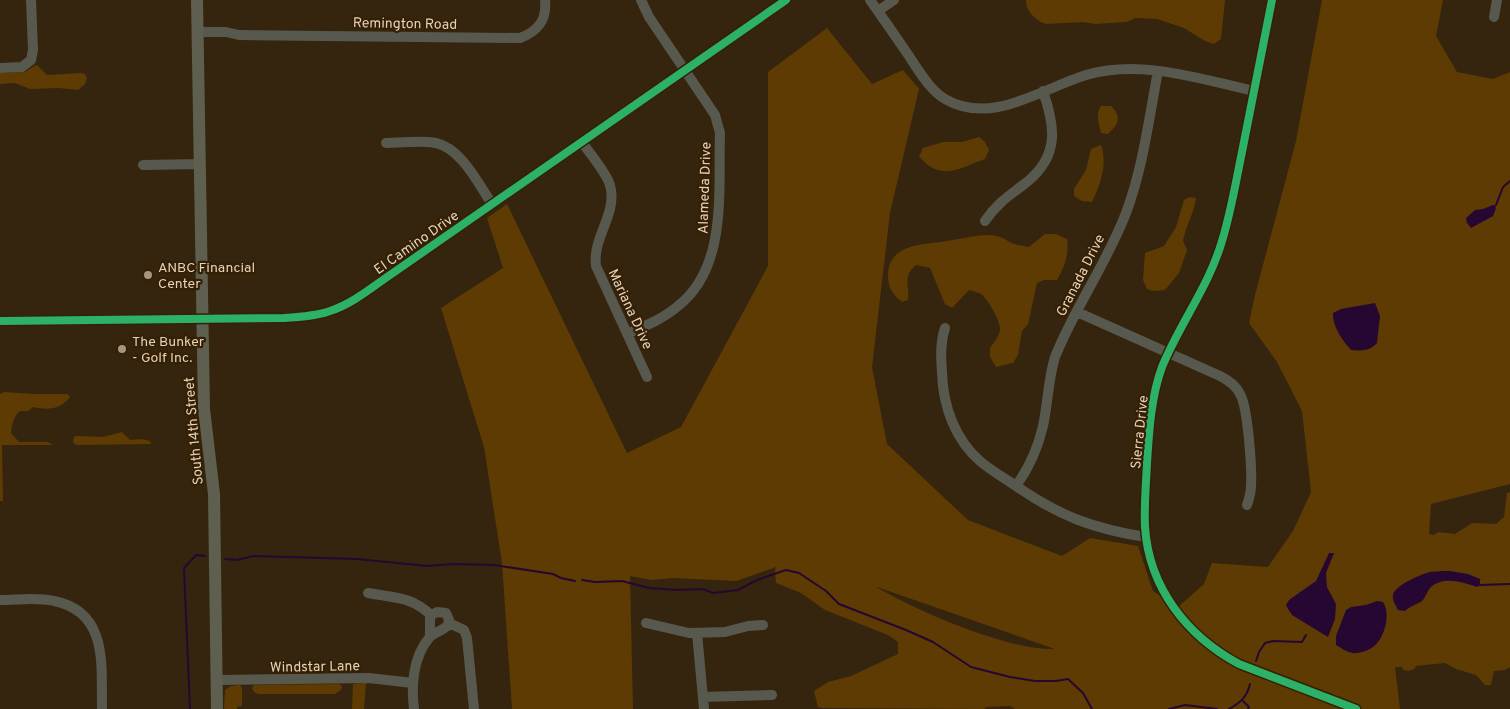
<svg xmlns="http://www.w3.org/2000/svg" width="1510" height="709" viewBox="0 0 1510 709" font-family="Overpass,sans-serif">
<rect width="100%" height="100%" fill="#35250f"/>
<path fill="#5e3b02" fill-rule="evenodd" d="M1026,0H1225L1221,39L1214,44L1205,41L1184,28L1157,19L1135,18L1127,22L1095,24L1083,22L1046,24C1036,21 1025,10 1026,0Z
M1322,0H1443L1436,36L1457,72L1493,79L1510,72V484L1431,504L1429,534L1434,535L1438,532L1455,534L1472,523L1496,524L1504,517L1507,493L1510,492V667L1505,670L1494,671L1491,685H1485L1476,675L1456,669L1445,663L1416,666L1414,669L1409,671L1403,670L1402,667H1395L1400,709H1015L1010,706L987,707L984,709L822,708L818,707L814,691L828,682L851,676L898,654V642L888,635L825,610L801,593L776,583L775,570L776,567L736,581L673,578L651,580L630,576L633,709H512L502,563L484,447L441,308L503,268L487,218L507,204L627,453L681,427L768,266V72L827,28L872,84L903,70L919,89L890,213L872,367L887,444L968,520L1062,556L1090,538L1138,546L1153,591L1177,608L1204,584L1212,563L1268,567L1293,531L1311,492L1302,411L1277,362L1249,323L1255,295L1296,141ZM876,587H877L1055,649C1009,651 917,611 876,587Z
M36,65L38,66L47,75L81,73L85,74L87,78L85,84L78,90L59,88L30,89L15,83L0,84V73L25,72Z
M1101,106H1111C1122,117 1119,124 1108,134L1101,133C1099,124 1095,115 1101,106Z
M979,137L985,142L989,150L985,159C969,164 953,176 935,169C929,167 924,161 919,157L923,148L943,142H962Z
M1101,145C1108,164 1100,185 1092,202L1082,201L1074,196V189L1086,170L1091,149Z
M1189,197L1196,198C1194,214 1186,225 1183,241L1187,250L1179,273L1165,290L1153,291L1147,289L1143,280L1145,253L1164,246L1176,227L1184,200Z
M1045,234H1056L1067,239C1069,255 1065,266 1057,280H1044L1037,283L1028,324L1022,331L1018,355L1013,363L996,367L990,357V348C994,342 999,337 1000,330C1001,322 988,299 981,294C978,292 973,291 969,290L952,308L945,304L930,268L916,265C902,277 910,284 908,300L902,302C893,295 888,288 888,276C888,243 923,245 947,241C959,239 973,236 985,235C1001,235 1001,238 1014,244C1019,245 1025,246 1029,247Z
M4,392L34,394H68L70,397C60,410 48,410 33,407L28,411H20C13,417 12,425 11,433L19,442H48L53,445H2L3,501H0V394Z
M122,432L130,440L142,439L150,441L151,444L76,445L73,442L74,437L77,436L103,437Z
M366,683L364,709H337H352L353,684Z
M340,684L342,687L341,690L335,694H258L254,692L252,688L254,685Z
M240,685L242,688V706L237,707V709H224L225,690L231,686Z"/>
<path fill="#260732" d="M1493,205H1495L1496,208L1493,216L1471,228L1467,223L1466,218L1475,210L1483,209Z
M1375,303L1380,316L1377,343C1370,351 1361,351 1351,350C1343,341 1332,326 1333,313L1341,309Z
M1329,553H1334L1326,573L1327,587L1336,604L1335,619L1328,637L1292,615L1288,609L1286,605L1289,600L1316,581Z
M1450,571L1468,574L1480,579V585L1477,587C1462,582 1444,576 1431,587C1427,591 1426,597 1422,601C1416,605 1410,606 1405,611L1398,610C1396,605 1392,601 1393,595C1394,586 1421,574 1430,572C1436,571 1443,571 1450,571Z
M1377,601L1383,602C1390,612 1386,632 1378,642C1374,648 1365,652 1357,653C1349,654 1343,649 1336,645V636L1346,610L1351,607L1366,605Z"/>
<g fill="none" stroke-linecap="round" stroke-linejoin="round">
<path stroke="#260732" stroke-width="2" d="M1496,205L1503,187L1510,181
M225,559L237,560L253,556L357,559L427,566L454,564L494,565L553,574L561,578L575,581
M582,580L595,582L622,581L649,588L677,590L703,589L713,593L738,590L757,580L786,570L799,573L826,591L839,604L906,630L933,642L971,667L1010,677L1035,681H1056L1068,679L1083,693L1092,709
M1480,585L1510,584
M1256,661L1259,652L1265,643L1273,641L1302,642L1306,635
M1242,700L1249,707L1248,709
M190,709L184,568L196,555L205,556
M1169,709L1185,705L1217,709
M1229,709C1240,703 1247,697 1250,684"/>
<path stroke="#57594e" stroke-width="10" d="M870,0C883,18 896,37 909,56C919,71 930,90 945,99C991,126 1041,89 1086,75C1141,59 1200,79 1254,91
M1272,0C1262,51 1252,101 1242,152C1236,181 1231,212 1222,241C1209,286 1180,323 1162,367C1151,397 1149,431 1147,463C1146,484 1144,506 1145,527C1149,588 1187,636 1239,664L1356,709
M878,11L894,0
M1494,17L1497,0
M198,32H226L239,35L520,38C539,31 547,19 545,0
M0,68L22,67L31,60L33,50L31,0
M582,142C590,154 606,172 610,185C618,214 592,237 596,266L647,377
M386,143C402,143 420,140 436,143C461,148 479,185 492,204
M143,165L200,164
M985,221C998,202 1009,196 1027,182C1060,155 1055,126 1043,91
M1077,312L1220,376C1228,380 1236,385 1240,394C1248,407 1252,469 1251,486C1251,493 1249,499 1247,505
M0,321L284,318C300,317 316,316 330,311C352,304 371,288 390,275L786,0
M945,328C940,343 941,357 942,373C943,406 955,440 981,462C992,471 1004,478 1016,486C1059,516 1094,529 1146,537
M627,334C645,326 663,319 678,306C728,267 718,190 720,133L715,115L649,17L641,0
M1016,486C1029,468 1038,448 1043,426C1048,403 1048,380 1055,357C1075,307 1107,263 1126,213C1143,168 1149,118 1158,71
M368,593C395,598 410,596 431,615
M0,600C18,600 37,597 54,601C109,612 101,666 102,709
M449,623L464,630L467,638L474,709
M646,623L689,633L725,632L748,626L763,625
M697,633L704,709
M217,680L369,678L413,683
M703,697L772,695
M414,709C411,686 413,657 429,638C434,632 443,631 448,625L449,620L446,613L437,612L430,616V636"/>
<path stroke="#5f5f50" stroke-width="12" d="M197,0L204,409L214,494L217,709"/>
<g stroke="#352003" stroke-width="11">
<path id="cycleway" d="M1272,0C1262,51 1252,101 1242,152C1236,181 1231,212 1222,241C1209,286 1180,323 1162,367C1151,397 1149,431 1147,463C1146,484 1144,506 1145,527C1149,588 1187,636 1239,664L1356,709
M0,321L284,318C300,317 316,316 330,311C352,304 371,288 390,275L786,0"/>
</g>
<use href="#cycleway" stroke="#2db169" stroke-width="8"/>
</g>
<g fill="#a79581" stroke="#352003" stroke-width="2">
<circle cx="148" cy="275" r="5"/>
<circle cx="122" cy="349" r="5"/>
</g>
<g text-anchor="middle" stroke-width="4.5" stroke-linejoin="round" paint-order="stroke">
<g font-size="14" fill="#e4d2be" stroke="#352003">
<text transform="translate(405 23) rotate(1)" y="5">Remington Road</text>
<text transform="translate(704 188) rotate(-88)" y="5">Alameda Drive</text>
<text transform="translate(416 242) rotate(-35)" y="5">El Camino Drive</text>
<text transform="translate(1080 275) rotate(-63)" y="5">Granada Drive</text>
<text transform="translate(631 309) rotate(65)" y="5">Mariana Drive</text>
<text transform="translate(193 431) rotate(-95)" y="5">South 14th Street</text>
<text transform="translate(1139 432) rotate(-84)" y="5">Sierra Drive</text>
<text transform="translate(315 666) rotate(-1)" y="5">Windstar Lane</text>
</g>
<g font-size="14" fill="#e4d2be" stroke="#352003" text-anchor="start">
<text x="158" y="272">ANBC Financial<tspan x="158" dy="16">Center</tspan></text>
<text x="132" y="346">The Bunker<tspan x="132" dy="16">- Golf Inc.</tspan></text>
</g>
</g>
</svg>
